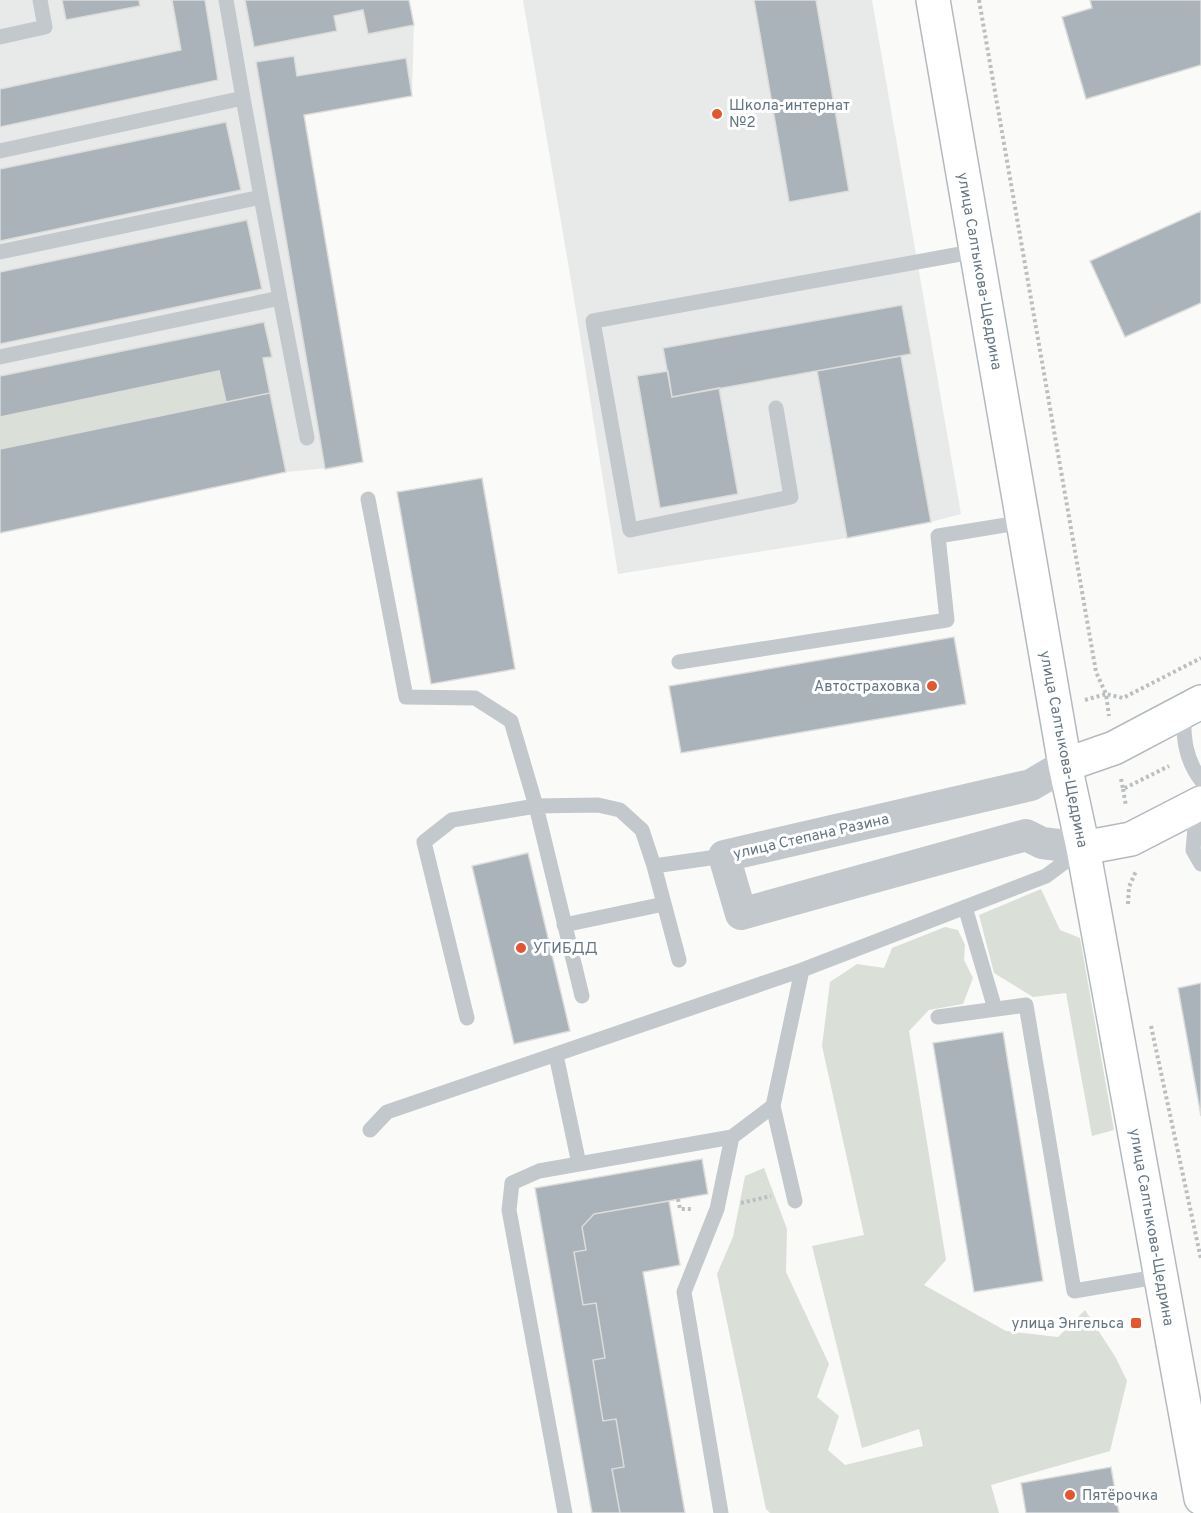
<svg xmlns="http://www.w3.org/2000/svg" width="1201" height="1513" viewBox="0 0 1201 1513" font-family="Overpass,sans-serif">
<rect width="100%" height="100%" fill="#fafaf8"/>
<path fill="#e8e9e9" d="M0,0H409L414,25L412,96L304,115L363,462L339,467L286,472L270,393L226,402L220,372L0,417Z
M523,0H872L961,514L931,522L847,538L618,574L573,292Z"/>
<path fill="#dadfd7" d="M219,371L226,402L0,449V417Z
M1041,889L1060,930L1080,938L1114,1130L1092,1136L1066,993L1033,997L994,973L979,915Z
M945,927L958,930L965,945L964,960L973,978L963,1004L929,1010L909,1031L946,1260L924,1285L1006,1331L1058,1337L1085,1310L1116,1358L1127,1381L1110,1451L991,1485L999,1513H770L766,1509L717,1274L733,1237L745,1176L764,1168L787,1229L786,1272L829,1364L817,1397L839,1416L828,1450L845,1465L923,1446L919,1429L862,1448L812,1246L864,1235L822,1046L830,982L857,964L884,968L892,948Z"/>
<path fill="#aab3b9" stroke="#dcdcda" stroke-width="1.5" d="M62,0H139L140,6L66,20Z
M172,0H205L218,80L0,127V89L181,50Z
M245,0H409L414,25L368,34L363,10L334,16L337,31L254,47Z
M754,0H816L849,191L789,202Z
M1090,0H1201V65L1086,99L1062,17L1092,8Z
M294,56L297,76L406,58L412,96L304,115L363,462L325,469L256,62Z
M226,122L241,190L0,241V169Z
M1201,211V303L1125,337L1090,261Z
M247,220L262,289L0,344V272Z
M902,305L911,354L672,397L663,348Z
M264,322L272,357L263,358L270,393L226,402L219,371L0,417V376Z
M901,356L931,522L847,538L817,371Z
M668,371L672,397L719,388L738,494L660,508L637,376Z
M270,393L286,472L0,533V449Z
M482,478L515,669L431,684L397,492Z
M954,637L966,704L681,753L669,686Z
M528,853L570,1031L514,1044L472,866Z
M1201,983V1116L1178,988Z
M1003,1032L1043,1281L974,1292L933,1043Z
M702,1159L708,1194L594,1214L582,1227L586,1250L574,1252L583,1305L596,1303L605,1358L593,1360L603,1421L616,1419L624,1467L612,1469L620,1513H592L535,1188Z
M669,1201L680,1265L643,1272L685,1513H620L612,1469L624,1467L616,1419L603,1421L593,1360L605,1358L596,1303L583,1305L574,1252L586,1250L582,1227L594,1214Z
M1111,1467L1119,1513H1026L1021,1483Z"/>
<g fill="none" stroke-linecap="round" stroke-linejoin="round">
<g stroke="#b3babf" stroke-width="36">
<path id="secondary" d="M933,0L1065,765L1083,848L1201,1498
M1065,765L1114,748L1201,702
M1083,848L1131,839L1201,803"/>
</g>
<path stroke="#bbbfc2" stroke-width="4" stroke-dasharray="3 3" stroke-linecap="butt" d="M979,0L1096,672L1106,694L1123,698L1201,658
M1085,700L1106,694L1109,716
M1121,779L1123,789L1169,766
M1123,789L1126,806
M1128,904L1129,887L1136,871
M1151,1026L1201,1259
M678,1199L680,1209H692
M741,1203L771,1196"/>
<path stroke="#c3c8cc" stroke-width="15" d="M0,37L45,27L40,0
M0,151L243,98L226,0
M0,252L261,197L243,98
M280,298L307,438
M0,357L280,298L261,197
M776,408L791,497L630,530L593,321L977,251
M368,499L406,697L475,698L511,721L536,806L582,996
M679,662L947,620L938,536L1024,522
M1184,711C1183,737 1185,759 1201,780
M1197,805L1193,850L1201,864
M654,866L724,856
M965,907L995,1009
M564,925L664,904
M938,1017L1026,1005L1074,1291L1162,1276
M467,1018L424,842L452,820L536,806L598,805L620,810L642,830L654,866L679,960
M556,1055L579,1164
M773,1106L795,1201
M370,1130L387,1112L802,970L1046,876L1081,850
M565,1513L509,1210L512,1183L539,1171L732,1137
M721,1513L684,1292L717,1209L732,1137L773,1106L802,970"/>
<path stroke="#c3c8cc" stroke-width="32" d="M1065,765L1031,785L724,856L741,914L1026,835L1042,843L1083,848"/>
<use href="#secondary" stroke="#fff" stroke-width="33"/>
</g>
<g fill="#e4572e" stroke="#fff" stroke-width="2">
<circle cx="717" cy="114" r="6"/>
<circle cx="932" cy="686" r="6"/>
<circle cx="521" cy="948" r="6"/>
<rect x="1130" y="1317" width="12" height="12" rx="3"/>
<circle cx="1070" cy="1495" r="6"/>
</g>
<g text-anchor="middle" stroke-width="6" stroke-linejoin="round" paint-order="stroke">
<g font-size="15" fill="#657683" stroke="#fff" text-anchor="start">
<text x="729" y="110">Школа-интернат<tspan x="729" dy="17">№2</tspan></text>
<text x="920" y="691" text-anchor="end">Автостраховка</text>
<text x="533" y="953">УГИБДД</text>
<text x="1124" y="1328" text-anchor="end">улица Энгельса</text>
<text x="1082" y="1500">Пятёрочка</text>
</g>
<g font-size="15" fill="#657683" stroke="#fff">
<text transform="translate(980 271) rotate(80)" y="5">улица Салтыкова-Щедрина</text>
<text transform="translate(1064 749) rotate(79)" y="5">улица Салтыкова-Щедрина</text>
<text transform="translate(811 836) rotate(-13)" y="5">улица Степана Разина</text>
<text transform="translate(1152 1227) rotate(80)" y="5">улица Салтыкова-Щедрина</text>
</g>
</g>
</svg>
